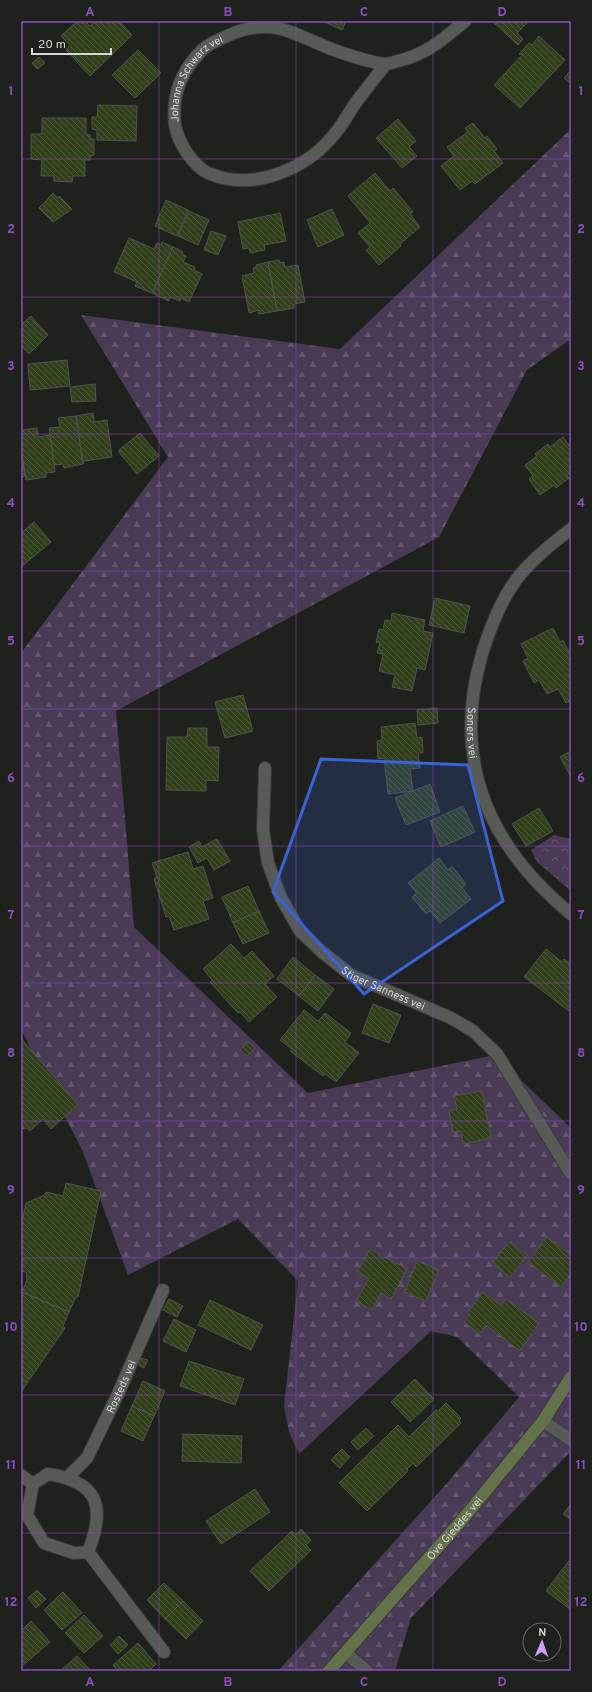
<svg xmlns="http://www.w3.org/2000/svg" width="592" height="1692" viewBox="0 0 592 1692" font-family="Overpass,sans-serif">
<defs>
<pattern id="forest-firs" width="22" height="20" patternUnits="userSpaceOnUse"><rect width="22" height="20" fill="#493a56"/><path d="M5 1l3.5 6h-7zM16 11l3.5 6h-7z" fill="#62566d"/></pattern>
<pattern id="park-crowns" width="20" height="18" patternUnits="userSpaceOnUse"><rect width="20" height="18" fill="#493a56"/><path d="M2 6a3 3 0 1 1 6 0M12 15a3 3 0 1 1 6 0" fill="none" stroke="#62566d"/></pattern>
<pattern id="building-back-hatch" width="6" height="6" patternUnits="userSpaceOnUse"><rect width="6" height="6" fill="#313f1a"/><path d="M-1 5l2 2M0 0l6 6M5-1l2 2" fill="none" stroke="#4e5a3a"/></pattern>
</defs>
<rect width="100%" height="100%" fill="#1f211d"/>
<path fill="url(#forest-firs)" d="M571,129V339L527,370L439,537L116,711L134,927L308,1093L495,1055L571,1128V1451L411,1618L395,1671H278L448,1482L519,1397L457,1337L431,1331L299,1454L289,1432L284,1406L298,1281L238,1219L128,1275L83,1152L21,1029V653L168,457L81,315L340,349Z"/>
<path fill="url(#park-crowns)" d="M554,835L571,839V891L537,862L531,850Z"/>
<path fill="url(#building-back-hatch)" stroke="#51534f" d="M77,21H85L90,26L95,21H119L132,35L90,76L66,50L70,45L61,36Z
M323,21H346L342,30Z
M496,21H529L517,33L523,39L518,45L494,23Z
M539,36L565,60L520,108L494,85L522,55L519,54L529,43L532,45Z
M138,50L161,73L135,98L112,75Z
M39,57L45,63L37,69L32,63Z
M571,70V84L564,78Z
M98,105L137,106L136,141L97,140V130L92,129V117H97Z
M42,118H86V134L90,135V139H94V155L90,156V160H85V176H73L72,182L54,181V176H41L42,160L31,159V134H42Z
M398,119L416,141L409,147L417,156L402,168L376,138Z
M473,123L485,138L487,136L497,149L494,151L503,163L475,184L472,181L460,190L441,166L454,156L447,147L468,132L465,128Z
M375,173L390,191L393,188L413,212L410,214L420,227L400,244L401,246L379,265L366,250L370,247L358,233L370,223L348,196Z
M53,193L57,198L59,196L72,209L53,222L39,208Z
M166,200L188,210L177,236L155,226Z
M332,209L344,235L318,247L307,220Z
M189,211L209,220L198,245L178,236Z
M280,213L286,241L264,245L265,250L250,253L249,248L243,249L238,222Z
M211,231L226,236L218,255L204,250Z
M129,238L154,249L157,243L161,245L162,242L173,247L152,293L135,286L137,282L114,272Z
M173,247L183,252L182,254L186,256L183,262L195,267L194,270L202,274L189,302L181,298L180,301L170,297L169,301L152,293Z
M279,260L280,263L284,262L285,267L298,265L305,302L294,304V308L277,311L268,262Z
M268,262L277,311L259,314V310L249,313L242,276L254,273L253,268L257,267L256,265Z
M31,316L48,335L29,354L21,345V325Z
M67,360L70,386L30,390L28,364Z
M95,384L96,401L72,402L70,387Z
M93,413L94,422L107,420L112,457L84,461L83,464L76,416Z
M76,416L83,464L64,468L63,464L54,465L49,428L60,427L58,418Z
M37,428L38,437L50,435L55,472L46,473V477L26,480L21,450V430Z
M140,433L159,456L137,474L118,451Z
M563,437L571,448V473L567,475L569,478L556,488L554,485L540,495L529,479L533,476L525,465L537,456L535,454L548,444L550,447Z
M21,450L25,476L21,477Z
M34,522L51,542L21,567V533Z
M435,598L470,606L464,633L429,625Z
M392,613L425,620L423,631L433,633L425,670L417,668L412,691L392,687L395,675L379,671L383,654L377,653L380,643L376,642L379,629L383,630L385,620L391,621Z
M553,628L560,642L563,640L571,656V701L566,703L558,689L547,694L539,680L534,683L523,661L528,658L521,644Z
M243,695L253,731L225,738L215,702Z
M437,708L438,723L418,725L417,710Z
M415,723L417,738L422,737L423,753H418L420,768L410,769L413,791L388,794L384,758L378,759L377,741L382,740L381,727Z
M188,728H207V747H219L218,781L206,780V791L166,790L167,737H187Z
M571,751V777L560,757Z
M430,784L440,812L406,825L395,798Z
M463,806L475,832L441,847L430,821Z
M539,808L553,831L526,846L512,824Z
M217,839L230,861L214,870L207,858L198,863L189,847L199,841L202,847Z
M188,852L193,869L203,866L213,898L203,901L209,919L174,930L169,916L166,917L154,879L157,877L152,863Z
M439,858L448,870L452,866L466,884L462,888L471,899L440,923L430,911L426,914L412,897L417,893L408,883Z
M248,886L259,911L233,923L222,897Z
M259,911L269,933L243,944L233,923Z
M231,944L244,958L252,951L274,976L265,984L277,997L249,1022L240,1012L238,1013L210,982L212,980L203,969Z
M546,949L562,962L564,959L571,964V1009L569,1011L524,977Z
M293,957L315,975L299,996L277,979Z
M315,975L334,989L318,1011L299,996Z
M373,1004L401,1015L389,1043L362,1033Z
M304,1010L318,1021L325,1013L351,1033L345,1042L359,1053L336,1082L325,1074L323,1076L290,1051L292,1049L280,1040Z
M21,1038L78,1105L51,1129L43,1119L30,1131L27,1128L21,1129Z
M248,1042L255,1048L247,1056L240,1050Z
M482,1091L491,1138L463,1144L461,1131L453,1132L449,1111L457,1109L454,1096Z
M66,1183L101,1191L78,1297H76L69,1312L22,1292L27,1280L26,1272L21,1271V1226L26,1203L45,1195L46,1192L63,1196Z
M547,1237L571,1255V1274L561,1287L528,1262Z
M509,1242L527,1255L510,1277L492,1263Z
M370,1249L407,1269L391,1299L381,1293L372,1310L356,1301L369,1278L357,1272Z
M417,1261L439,1270L426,1301L405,1292Z
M22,1292L69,1312L63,1326L65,1328L21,1392Z
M483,1292L501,1306L506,1299L539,1323L520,1351L486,1325L480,1334L464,1322L470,1314L468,1312Z
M169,1299L183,1306L177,1317L163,1310Z
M210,1300L263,1325L251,1350L198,1325Z
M174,1319L196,1330L186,1352L163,1341Z
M141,1358L148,1360L144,1368L138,1365Z
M189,1361L244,1379L235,1405L180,1386Z
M415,1379L434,1399L410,1422L391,1402Z
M143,1381L165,1391L154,1416L132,1406Z
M446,1403L461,1418L459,1420L461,1423L416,1467L413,1463L407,1469L408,1471L367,1511L339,1483L398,1425L409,1437L436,1410L438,1411Z
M132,1406L154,1416L143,1441L121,1431Z
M366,1428L374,1436L358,1450L351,1442Z
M183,1434L242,1436L241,1463L182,1461Z
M342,1449L350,1457L340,1468L331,1460Z
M255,1489L270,1512L221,1544L206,1521Z
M571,1504V1520L563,1514Z
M301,1529L311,1540L306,1545L311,1550L269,1591L250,1571L292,1531L296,1535Z
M571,1558V1610L546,1591Z
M164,1583L183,1601L165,1619L147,1600Z
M37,1590L46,1599L36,1608L28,1598Z
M63,1592L82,1613L62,1630L44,1610Z
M183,1601L203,1621L186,1639L165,1619Z
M84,1615L103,1636L84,1653L65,1633Z
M31,1621L50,1642L21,1667V1631Z
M119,1636L128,1645L118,1654L110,1645Z
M138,1643L156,1664L149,1671H118L113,1665Z
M77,1656L91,1671H60Z"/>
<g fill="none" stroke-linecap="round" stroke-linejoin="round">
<g stroke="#3a3b38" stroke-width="14">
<g id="street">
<path id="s1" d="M386,64C376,76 367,88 357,101C350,110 345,121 337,131C309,168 254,193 208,173C192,165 178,142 175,125C172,99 178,78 195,58C205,45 212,43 227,36C238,31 252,27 265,27C286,26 314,43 334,50C348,55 370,62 385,64C389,64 394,62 398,61C427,54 442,40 465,21"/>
<path id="s2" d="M571,529C551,544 531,560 516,580C500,602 490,628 482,654C451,760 488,846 571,914"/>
<path id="s3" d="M265,768L263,830L268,863L281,898L300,931L322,952L351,975L451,1018L473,1031L497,1054L571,1174"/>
<path d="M543,1421L571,1440"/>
<path d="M48,1474C99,1482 106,1507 88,1552L74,1553L44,1543L27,1515L33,1484Z"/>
<path d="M21,1475L33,1484"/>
<path id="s4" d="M68,1477L87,1458L118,1394L163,1290"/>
<path d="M88,1552L164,1652"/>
<path d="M346,1653L367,1671"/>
</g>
</g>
<g stroke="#3a3b38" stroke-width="14">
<g id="secondary">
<path id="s5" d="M329,1671L462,1520L543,1421L571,1377"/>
</g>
</g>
<use href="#street" stroke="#585a56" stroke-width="12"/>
<use href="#secondary" stroke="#64724a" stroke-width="12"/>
</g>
<path fill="#3963d8" fill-opacity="0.2" stroke="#3963d8" stroke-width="3" stroke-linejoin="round" d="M321,759L468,765L503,901L364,994L273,892Z"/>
<path fill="none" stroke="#8d4ec3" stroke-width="1" stroke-opacity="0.55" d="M159,21V1671M296,21V1671M433,21V1671M21,159H571M21,297H571M21,434H571M21,571H571M21,709H571M21,846H571M21,983H571M21,1121H571M21,1258H571M21,1395H571M21,1533H571"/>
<g text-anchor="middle" stroke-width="3" stroke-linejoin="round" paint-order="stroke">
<g font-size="11" fill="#d6d7d5" stroke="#1f211d">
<text dy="4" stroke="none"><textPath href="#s1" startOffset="343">Johanna Schwarz vei</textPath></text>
<text dy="4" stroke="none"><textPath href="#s2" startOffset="237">Soners vei</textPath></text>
<text dy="4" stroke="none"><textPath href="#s3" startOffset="273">Stiger Sanness vei</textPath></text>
<text dy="4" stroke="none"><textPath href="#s4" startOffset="106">Rosteds vei</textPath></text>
<text dy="4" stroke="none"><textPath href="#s5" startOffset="190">Ove Gjeddes vei</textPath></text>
</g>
</g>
<rect width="592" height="1692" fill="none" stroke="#1f211d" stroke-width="44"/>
<g transform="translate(542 1642) rotate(2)"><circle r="19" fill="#1f211d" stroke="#686a67"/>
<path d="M0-3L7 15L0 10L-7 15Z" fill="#d19dfe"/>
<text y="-6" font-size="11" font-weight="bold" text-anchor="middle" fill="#d6d7d5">N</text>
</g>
<path d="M32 48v6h79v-6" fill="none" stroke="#d6d7d5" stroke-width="2"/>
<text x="38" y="48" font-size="12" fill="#d6d7d5" stroke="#1f211d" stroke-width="3" paint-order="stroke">20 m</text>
<rect x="22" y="22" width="548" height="1648" fill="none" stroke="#8d4ec3" stroke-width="1.5"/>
<g font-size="13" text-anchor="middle" font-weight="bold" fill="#8d4ec3">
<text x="90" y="16">A</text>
<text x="228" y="16">B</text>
<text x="364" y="16">C</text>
<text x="502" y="16">D</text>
<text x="11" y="95">1</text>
<text x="581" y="95">1</text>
<text x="11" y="233">2</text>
<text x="581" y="233">2</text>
<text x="11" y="370">3</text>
<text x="581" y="370">3</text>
<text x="11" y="507">4</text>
<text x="581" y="507">4</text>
<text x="11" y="645">5</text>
<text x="581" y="645">5</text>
<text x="11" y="782">6</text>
<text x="581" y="782">6</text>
<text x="11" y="919">7</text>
<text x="581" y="919">7</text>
<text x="11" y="1057">8</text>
<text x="581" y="1057">8</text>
<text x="11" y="1194">9</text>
<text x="581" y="1194">9</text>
<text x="11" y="1331">10</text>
<text x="581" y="1331">10</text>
<text x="11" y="1469">11</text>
<text x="581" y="1469">11</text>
<text x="11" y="1606">12</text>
<text x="581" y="1606">12</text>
<text x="90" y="1686">A</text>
<text x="228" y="1686">B</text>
<text x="364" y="1686">C</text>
<text x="502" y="1686">D</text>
</g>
</svg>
